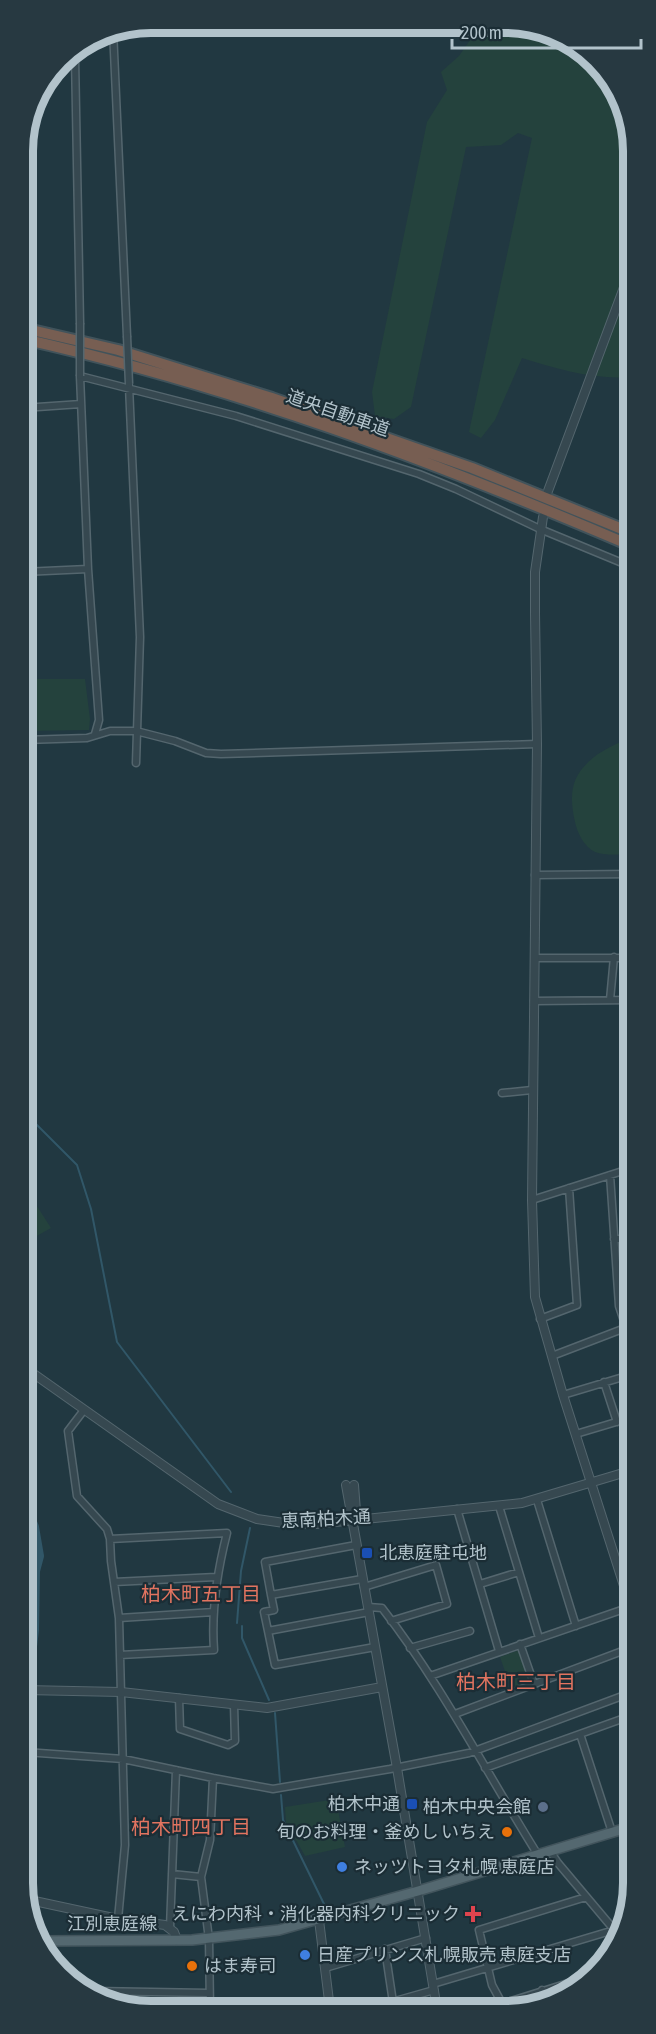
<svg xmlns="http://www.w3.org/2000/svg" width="656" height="2034" viewBox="0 0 656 2034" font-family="'Asap Condensed','Noto Sans JP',sans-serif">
<rect width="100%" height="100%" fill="#213841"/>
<path fill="#24423d" d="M470,25H530L596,60L631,126V377C594,380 558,369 522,358L495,420L481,438L469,432L532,138L518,133L501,145L466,147L411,407L394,419L375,416L372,392L427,122L447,90L441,72L459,56L475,33Z
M23,672L27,679H85L90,719L89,730L24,731Z
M632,739V854C621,854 605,856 595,852C584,847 577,832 575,822C568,791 572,773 598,754C610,747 619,741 632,739Z
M24,1186L51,1228L24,1243Z
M519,1650L530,1682L511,1689L500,1657Z
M336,1799L345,1847L305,1856L286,1822L285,1807Z"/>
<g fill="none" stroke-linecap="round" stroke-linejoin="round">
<path stroke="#315768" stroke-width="2" d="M24,1112L77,1165L91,1209L117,1342L231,1492
M237,1623L241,1571L250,1528
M242,1626V1638L269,1700
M275,1713L280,1782
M281,1795L283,1820L324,1904"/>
<path stroke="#315768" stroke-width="12" d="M632,553C626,570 623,581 632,598
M24,1417L30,1475L25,1508L33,1527L38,1556L34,1571L33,1630L25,1696"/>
<g stroke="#54666e" stroke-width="9">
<path id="minor" d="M113,30L127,336
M77,48L75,57L80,323
M129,386L140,637L136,763
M23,408L81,404
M88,569L99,720L95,734
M23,572L88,569L80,376L236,416L419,474L456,489L540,529L632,567
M24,740L87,738L110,731H136L175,741L206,753L221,754L537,744
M535,875L632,874
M535,958H632
M610,1000L614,957
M534,1001L632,1000
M502,1093L532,1090
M610,1175L619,1306L626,1327
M532,1200L632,1168
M614,1239H632
M540,1319L577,1305L569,1188
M552,1356L633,1325
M604,1382L617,1422
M563,1395L633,1374
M84,1410L68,1431L77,1496L107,1529L110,1539L111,1561L119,1618L125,1845L118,1919
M576,1434L633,1417
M537,1500L576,1626
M499,1506L539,1638
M457,1509L499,1651
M110,1539L227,1533C217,1572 211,1609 214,1650L120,1655
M356,1545L265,1562L271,1595L362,1579
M114,1582L216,1577
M480,1584L519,1572
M364,1587L436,1565L447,1604L391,1621
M368,1607L382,1608C442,1685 486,1772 538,1855
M369,1612L268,1631L275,1665L375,1647
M119,1618L214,1612
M268,1631L264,1612L274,1610L271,1595
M520,1644L534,1684
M410,1648L470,1631
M430,1676L630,1607
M179,1698L180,1729L228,1745L235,1741L234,1705
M455,1714L633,1647
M580,1734L612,1832
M25,1752L123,1759L213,1778L273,1789L390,1769L469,1753L633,1692
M485,1768L633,1715
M550,1851L558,1863L616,1932
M172,1874L201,1877L210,1840L213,1778
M201,1877L209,1939L210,2009
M170,1928L176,1770
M385,1949L394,2009
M325,1968L426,1938
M433,1984L614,1930
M542,1990L547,1999
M93,1991L209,1993
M367,2009L434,1990
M486,2009L581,1979
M505,2009L492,1985L479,1930L586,1897"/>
</g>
<g stroke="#54666e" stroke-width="10">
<path id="tertiary" d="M548,491L626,282L631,240
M543,517L535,572V613L537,744L532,1200L535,1297L563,1395L633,1614
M24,1367L218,1504L257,1519L284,1523L316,1524L522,1503L633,1470
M346,1485L397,1768L437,2009
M353,1519L356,1511L354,1485
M25,1690L121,1692L267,1708L382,1687
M25,1899L118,1919L165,1925L174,1932L177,1940
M319,1920L330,2009"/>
</g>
<g stroke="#42545c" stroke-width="12">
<path id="primary" d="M43,1941L192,1940L279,1930L418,1891L633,1826"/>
</g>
<g stroke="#41535b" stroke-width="14">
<path id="motorway" d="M23,328L118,350L272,398L472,468L632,533
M23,339C234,386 433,461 632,546"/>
</g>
<use href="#minor" stroke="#364850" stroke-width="6"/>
<use href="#tertiary" stroke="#364850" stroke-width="8"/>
<use href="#primary" stroke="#546870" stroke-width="9"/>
<use href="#motorway" stroke="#775e52" stroke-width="10"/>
<g stroke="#54666e" stroke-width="9" stroke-linecap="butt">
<path id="minor-bridge" d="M80,323V376
M127,336L129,384"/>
</g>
<use href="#minor-bridge" stroke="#364850" stroke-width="6"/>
</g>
<g fill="#1a4fb4" stroke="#1b2d35" stroke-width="2">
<rect x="361" y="1547" width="12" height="12" rx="3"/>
<rect x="406" y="1798" width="12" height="12" rx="3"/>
</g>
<circle fill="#5c6f8a" stroke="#1b2d35" stroke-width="2" cx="543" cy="1807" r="6"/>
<g fill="#e8710a" stroke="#1b2d35" stroke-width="2">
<circle cx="507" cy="1832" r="6"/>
<circle cx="192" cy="1966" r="6"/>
</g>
<g fill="#3f7fe0" stroke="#1b2d35" stroke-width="2">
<circle cx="342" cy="1867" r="6"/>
<circle cx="305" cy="1955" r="6"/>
</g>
<path fill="#e0444e" stroke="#1b2d35" stroke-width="2" d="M470 1905h6v6h6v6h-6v6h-6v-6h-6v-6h6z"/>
<g text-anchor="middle" stroke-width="4.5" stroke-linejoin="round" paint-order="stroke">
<g font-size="18" fill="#b2c3cb" stroke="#1b2d35">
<text transform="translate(338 413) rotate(19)" y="6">道央自動車道</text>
<text transform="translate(326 1519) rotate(-3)" y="6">恵南柏木通</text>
<text x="112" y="1930">江別恵庭線</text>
</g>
<g font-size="18" fill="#b2c3cb" stroke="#1b2d35" text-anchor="start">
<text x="379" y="1559">北恵庭駐屯地</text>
<text x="400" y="1810" text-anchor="end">柏木中通</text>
<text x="531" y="1813" text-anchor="end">柏木中央会館</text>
<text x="495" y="1838" text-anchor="end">旬のお料理・釜めし いちえ</text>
<text x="354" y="1873">ネッツトヨタ札幌 恵庭店</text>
<text x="460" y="1920" text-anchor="end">えにわ内科・消化器内科クリニック</text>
<text x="317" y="1961">日産プリンス札幌販売 恵庭支店</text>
<text x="204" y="1972">はま寿司</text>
</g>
<g font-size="20" fill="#e27460" stroke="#1b2d35">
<text x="201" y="1601">柏木町五丁目</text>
<text x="516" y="1689">柏木町三丁目</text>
<text x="191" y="1834">柏木町四丁目</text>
</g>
</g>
<path d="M0 0H656V2034H0ZM151 33H505A118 118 0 0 1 623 151V1883A118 118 0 0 1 505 2001H151A118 118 0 0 1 33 1883V151A118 118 0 0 1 151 33Z" fill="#273941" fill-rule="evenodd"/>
<path fill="none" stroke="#b2c3cb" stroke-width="8" d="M151 33H505A118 118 0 0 1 623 151V1883A118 118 0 0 1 505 2001H151A118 118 0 0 1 33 1883V151A118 118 0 0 1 151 33Z"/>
<path d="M452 39v9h189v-9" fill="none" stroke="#b2c3cb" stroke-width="3"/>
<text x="461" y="39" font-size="18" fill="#b2c3cb" stroke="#1b2d35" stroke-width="4.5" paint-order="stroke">200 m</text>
</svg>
